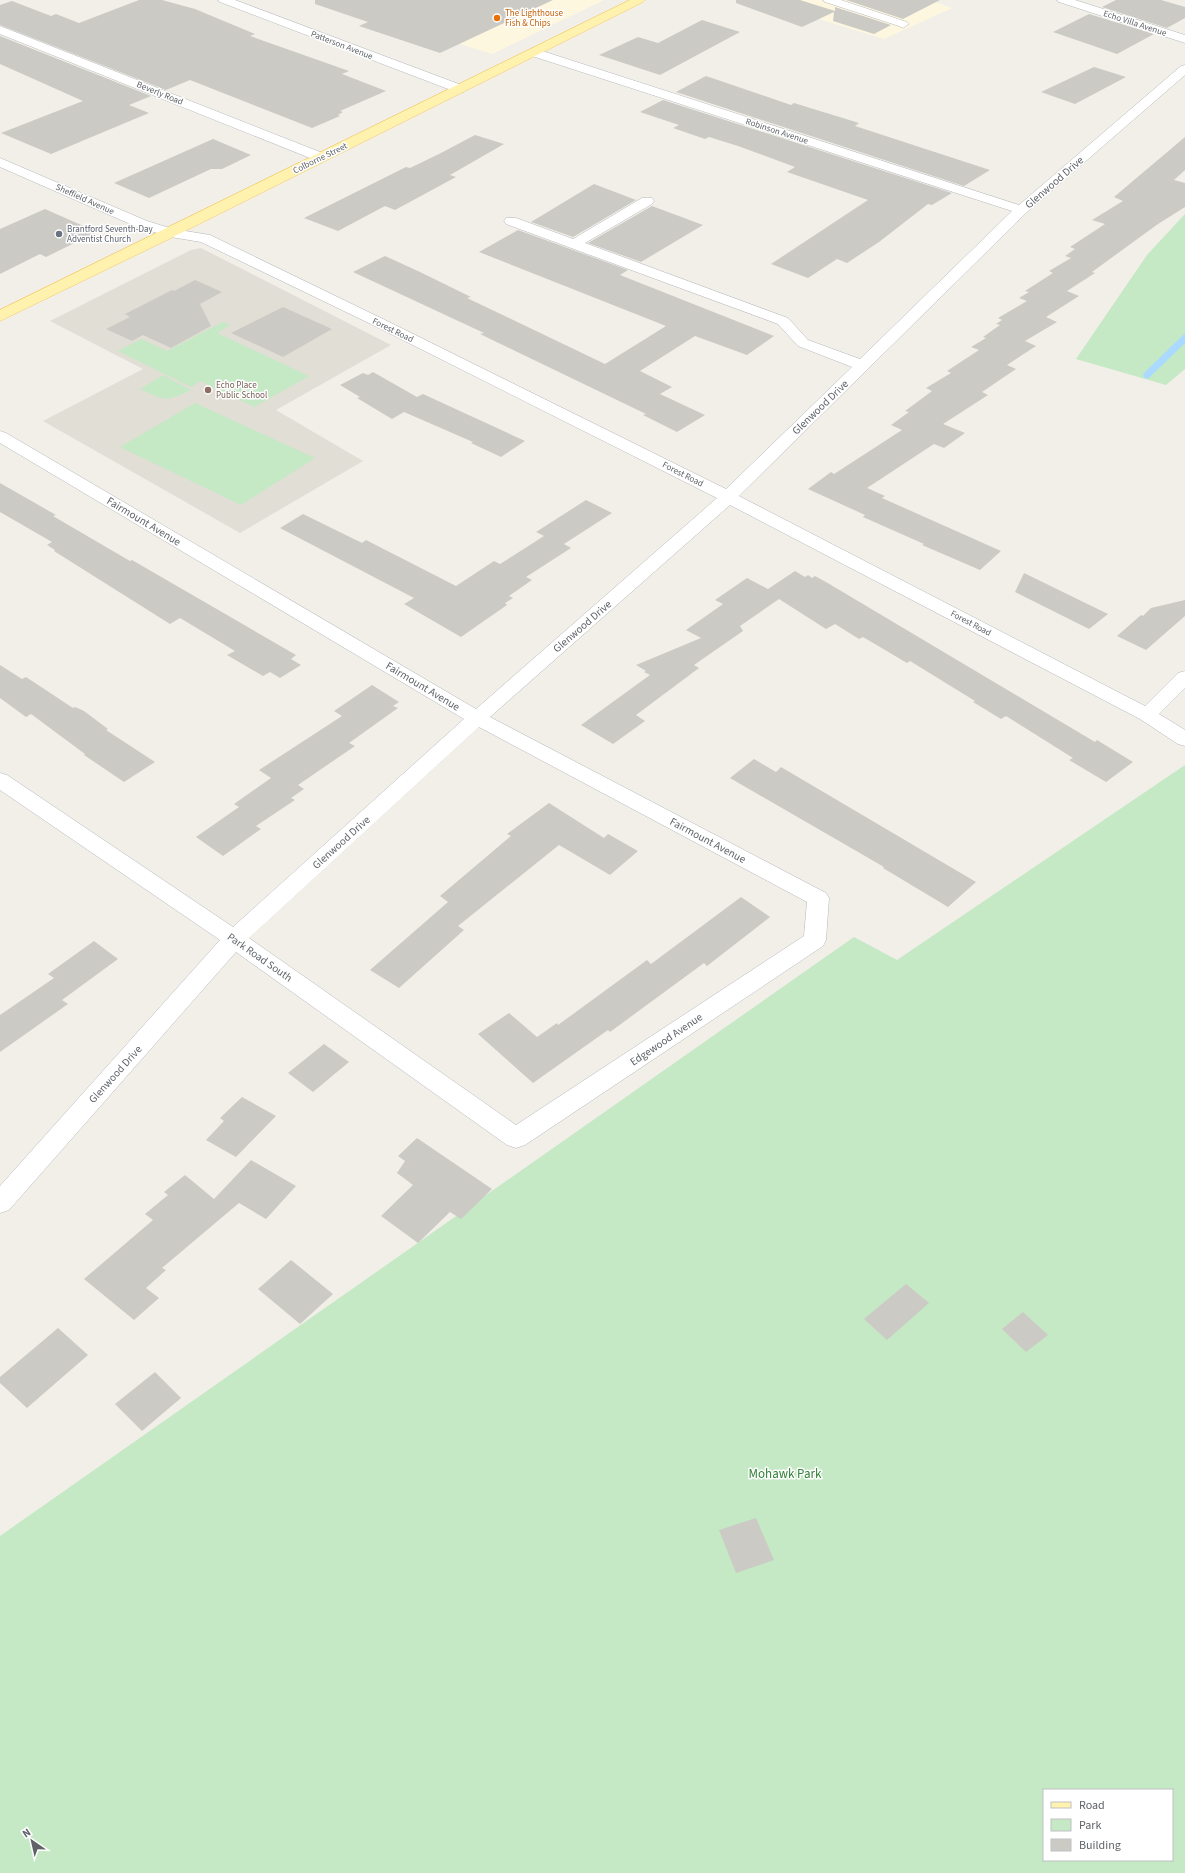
<svg xmlns="http://www.w3.org/2000/svg" width="1185" height="1873" viewBox="0 0 1185 1873" font-family="'Source Sans 3',sans-serif">
<rect width="100%" height="100%" fill="#f1efe8"/>
<path fill="#fef7e0" d="M406,0H604L492,54L412,29Z
M757,0H929L952,8L884,39Z"/>
<path fill="#e1ded6" d="M201,248L391,345L276,410L363,461L240,533L43,421L143,369L50,321L191,250Z"/>
<path fill="#c5e8c5" fill-rule="evenodd" d="M1185,214V369L1166,385L1076,359L1147,255Z
M223,322L230,325L217,333L309,376L254,407L201,381L191,387L118,351L141,339L167,351Z
M163,375L191,390C166,402 165,401 140,389Z
M195,403L315,458L241,505L120,447Z
M1185,765V1873H0V1536L854,937L897,960ZM1044,1790H1172V1860H1044Z"/>
<g fill="none" stroke-linecap="round" stroke-linejoin="round">
<path stroke="#aadaff" stroke-width="7" d="M1147,375L1185,338"/>
</g>
<path fill="#cccac5" d="M139,0H162L195,9L255,34L250,36L349,71L342,74L386,91L340,111L343,112L338,115L340,116L312,128L190,80L166,90L0,25V5L12,1L51,16L56,14L79,23Z
M315,0H553L440,53L359,26L368,22L315,4Z
M736,0H800L835,11V7L891,25L874,34L833,21L834,12L802,27L736,3Z
M846,0H940L903,19Z
M1116,0H1161L1185,7V18L1167,28L1102,7Z
M1089,14L1154,34L1117,54L1053,32Z
M702,20L740,32L660,75L599,55L638,37L658,43Z
M0,36L151,96L129,105L149,113L51,154L1,133L83,101L0,64Z
M1094,67L1126,77L1075,104L1041,92Z
M706,76L791,105L794,103L859,123L855,126L990,170L964,186L676,92Z
M663,100L952,193L932,205L928,204L879,242L847,263L837,259L808,278L771,264L868,200L787,172L795,167L738,146L709,137L705,139L673,128L679,125L640,112Z
M475,135L504,144L450,175L456,177L395,210L385,206L338,231L304,218L406,167L410,168L441,153Z
M1185,137V170L1174,180L1185,183V207L1158,224L1092,272L1095,273L1067,291L1079,296L1046,317L1057,322L1025,341L1036,346L1007,365L1016,369L982,392L988,395L943,424L965,433L944,448L934,444L867,488L885,496L882,498L1001,551L980,570L922,545L924,544L863,517L865,515L808,489L831,472L834,474L902,430L891,425L909,412L905,411L932,391L926,388L951,373L947,371L979,350L971,347L986,338L983,337L1000,325L996,324L1002,320L998,318L1027,301L1019,298L1029,292L1025,291L1053,273L1049,271L1071,258L1065,256L1075,249L1070,247L1105,224L1092,220L1123,201L1114,197Z
M213,139L251,155L222,169H211L149,198L114,183Z
M594,184L636,200L573,237L531,222Z
M652,206L703,225L641,262L588,243Z
M45,209L97,232L46,257L40,254L0,274V229Z
M518,230L628,270L620,275L774,336L747,355L695,336L640,371L672,387L660,394L705,415L677,432L643,415L646,414L480,334L484,333L353,272L385,256L420,272L471,297L467,298L605,364L666,326L479,252Z
M195,280L222,292L200,304L211,326L171,348L143,335L132,341L106,329L130,317L125,314L172,290L174,291Z
M283,307L332,329L283,357L231,333Z
M373,372L417,397L423,394L525,441L501,457L471,443L473,442L404,412L392,419L357,398L360,397L340,385L363,373L368,375Z
M0,483L56,515L53,516L130,561L132,560L296,655L291,659L301,665L280,678L270,672L263,676L227,655L235,651L180,618L170,624L54,551L55,550L47,545L52,542L0,512Z
M586,500L612,513L564,544L571,548L526,577L532,580L509,596L513,598L505,603L507,605L461,637L404,604L414,598L280,528L303,514L362,543L366,540L456,586L494,561L500,564L544,536L536,532Z
M795,571L805,577L808,575L812,578L815,576L826,582L1095,742L1097,740L1133,762L1106,782L1069,760L1073,758L1006,716L1001,719L973,702L975,701L910,661L907,663L863,637L859,639L835,624L826,629L779,599L740,626L743,631L694,665L699,668L636,715L645,721L613,744L581,725L650,675L644,672L646,671L636,665L701,638L686,630L723,604L715,600L747,578L768,589Z
M1024,573L1108,614L1089,629L1015,592Z
M1185,600V616L1146,650L1117,636L1141,615L1143,616L1151,608Z
M0,665L22,679L26,677L73,708L75,707L84,711L108,729L106,730L155,762L124,782L84,755L85,754L31,714L26,717L0,698Z
M372,685L399,702L393,706L398,708L349,743L355,746L298,785L304,789L291,798L295,800L256,826L261,829L223,856L196,837L239,807L234,804L271,778L259,770L342,716L334,711Z
M754,759L776,772L781,767L976,882L948,907L883,868L884,867L730,778Z
M549,803L604,838L608,834L638,851L610,875L559,845L458,926L464,930L399,988L370,970L448,902L440,896L511,836L507,834Z
M741,897L770,917L707,966L704,963L610,1032L608,1030L533,1083L478,1034L509,1013L537,1037L557,1023L558,1025L647,960L651,964Z
M94,941L118,959L62,1000L68,1004L0,1052V1015L54,978L48,974Z
M324,1044L349,1062L313,1092L288,1073Z
M242,1097L276,1116L236,1157L206,1140L224,1121L220,1118Z
M417,1138L492,1189L461,1219L450,1212L418,1243L381,1216L413,1185L397,1173L405,1161L398,1156Z
M251,1160L296,1186L266,1219L239,1203L162,1268L166,1270L146,1288L159,1298L134,1320L84,1279L153,1220L145,1214L168,1195L164,1192L185,1175L214,1199Z
M291,1260L333,1294L300,1324L258,1289Z
M906,1284L929,1303L887,1340L864,1319Z
M1023,1312L1048,1335L1026,1352L1002,1329Z
M58,1328L88,1355L27,1408L0,1383V1377Z
M155,1372L181,1398L142,1431L115,1404Z
M756,1518L774,1560L736,1573L719,1530Z"/>
<g fill="none" stroke-linecap="round" stroke-linejoin="round">
<g stroke="#b5b8bc" stroke-width="1">
<path id="minor" d="M218,0H235L464,86L466,89L464,92H456L220,2Z
M823,0H841L907,22L909,24L903,28L899,26L825,2Z
M1057,0H1075L1185,35V43L1059,2Z
M0,26L325,154L327,157L325,160H315L0,34Z
M533,48L1019,205L1181,66L1185,65V75L1026,213L739,496L1145,706L1178,673L1185,671V688L1159,714L1185,730V746L1178,744L1140,719L730,505L490,717L826,893L829,898L826,940L823,946L525,1145L516,1148L507,1145L236,952L9,1210L0,1213V1186L220,940L0,790V773L7,775L233,927L464,719L0,443V431L6,433L476,709L717,498L377,327L201,242L171,237L137,227L0,167V158L147,221L173,229L210,235L387,321L726,489L852,367L798,346L778,324L506,224L504,221L506,218H516L573,239L642,198H652L654,201L652,204L585,243L788,318L808,340L860,359L1012,211L529,55L527,52ZM479,727L807,902L804,936L516,1125L249,938Z"/>
</g>
<g stroke="#f2c960" stroke-width="1">
<path id="major" d="M630,0H645L643,2L165,241L0,321V310Z"/>
</g>
<use href="#minor" fill="#fff" fill-rule="evenodd"/>
<use href="#major" fill="#fff2af" fill-rule="evenodd"/>
</g>
<circle fill="#e8710a" stroke="#fff" stroke-width="1.5" cx="497" cy="18" r="4"/>
<circle fill="#6b7280" stroke="#fff" stroke-width="1.5" cx="59" cy="234" r="4"/>
<circle fill="#8d6e63" stroke="#fff" stroke-width="1.5" cx="208" cy="390" r="4"/>
<g text-anchor="middle" stroke-width="3" stroke-linejoin="round" paint-order="stroke">
<g font-size="9" fill="#c56008" stroke="#fff" text-anchor="start">
<text x="505" y="16">The Lighthouse<tspan x="505" dy="10">Fish &amp; Chips</tspan></text>
</g>
<g font-size="9" fill="#5f6368" stroke="#fff">
<text transform="translate(1135 23) rotate(18)" y="3">Echo Villa Avenue</text>
<text transform="translate(342 45) rotate(21)" y="3">Patterson Avenue</text>
<text transform="translate(160 93) rotate(22)" y="3">Beverly Road</text>
<text transform="translate(777 131) rotate(18)" y="3">Robinson Avenue</text>
<text transform="translate(320 158) rotate(-26)" y="3">Colborne Street</text>
<text transform="translate(85 199) rotate(24)" y="3">Sheffield Avenue</text>
<text transform="translate(393 330) rotate(26)" y="3">Forest Road</text>
<text transform="translate(683 474) rotate(27)" y="3">Forest Road</text>
<text transform="translate(971 623) rotate(28)" y="3">Forest Road</text>
</g>
<g font-size="9" fill="#5b616d" stroke="#fff" text-anchor="start">
<text x="67" y="232">Brantford Seventh-Day<tspan x="67" dy="10">Adventist Church</tspan></text>
</g>
<g font-size="9" fill="#785e54" stroke="#fff" text-anchor="start">
<text x="216" y="388">Echo Place<tspan x="216" dy="10">Public School</tspan></text>
</g>
<g font-size="11" fill="#5f6368" stroke="#fff">
<text transform="translate(1054 182) rotate(-41)" y="4">Glenwood Drive</text>
<text transform="translate(820 407) rotate(-44)" y="4">Glenwood Drive</text>
<text transform="translate(144 521) rotate(31)" y="4">Fairmount Avenue</text>
<text transform="translate(582 626) rotate(-41)" y="4">Glenwood Drive</text>
<text transform="translate(423 686) rotate(31)" y="4">Fairmount Avenue</text>
<text transform="translate(708 840) rotate(28)" y="4">Fairmount Avenue</text>
<text transform="translate(341 842) rotate(-42)" y="4">Glenwood Drive</text>
<text transform="translate(260 957) rotate(35)" y="4">Park Road South</text>
<text transform="translate(666 1039) rotate(-34)" y="4">Edgewood Avenue</text>
<text transform="translate(115 1074) rotate(-48)" y="4">Glenwood Drive</text>
</g>
<g font-size="13" fill="#348238" stroke="#fff">
<text x="785" y="1478">Mohawk Park</text>
</g>
</g>
<rect x="1043" y="1789" width="130" height="72" fill="#ffffff" stroke="#bfc1c3"/>
<rect x="1051" y="1802" width="20" height="6" fill="#fff2af" stroke="#bfc1c3"/>
<text x="1079" y="1809" font-size="12" fill="#5f6368">Road</text>
<rect x="1051" y="1819" width="20" height="12" fill="#c5e8c5" stroke="#bfc1c3"/>
<text x="1079" y="1829" font-size="12" fill="#5f6368">Park</text>
<rect x="1051" y="1839" width="20" height="12" fill="#cccac5" stroke="#bfc1c3"/>
<text x="1079" y="1849" font-size="12" fill="#5f6368">Building</text>
<g transform="translate(32 1841) rotate(326)" stroke="#ffffff" stroke-width="3" paint-order="stroke">
<path d="M0-3L7 15L0 10L-7 15Z" fill="#5f6368"/>
<text y="-6" font-size="11" font-weight="bold" text-anchor="middle" fill="#5f6368">N</text>
</g>
</svg>
